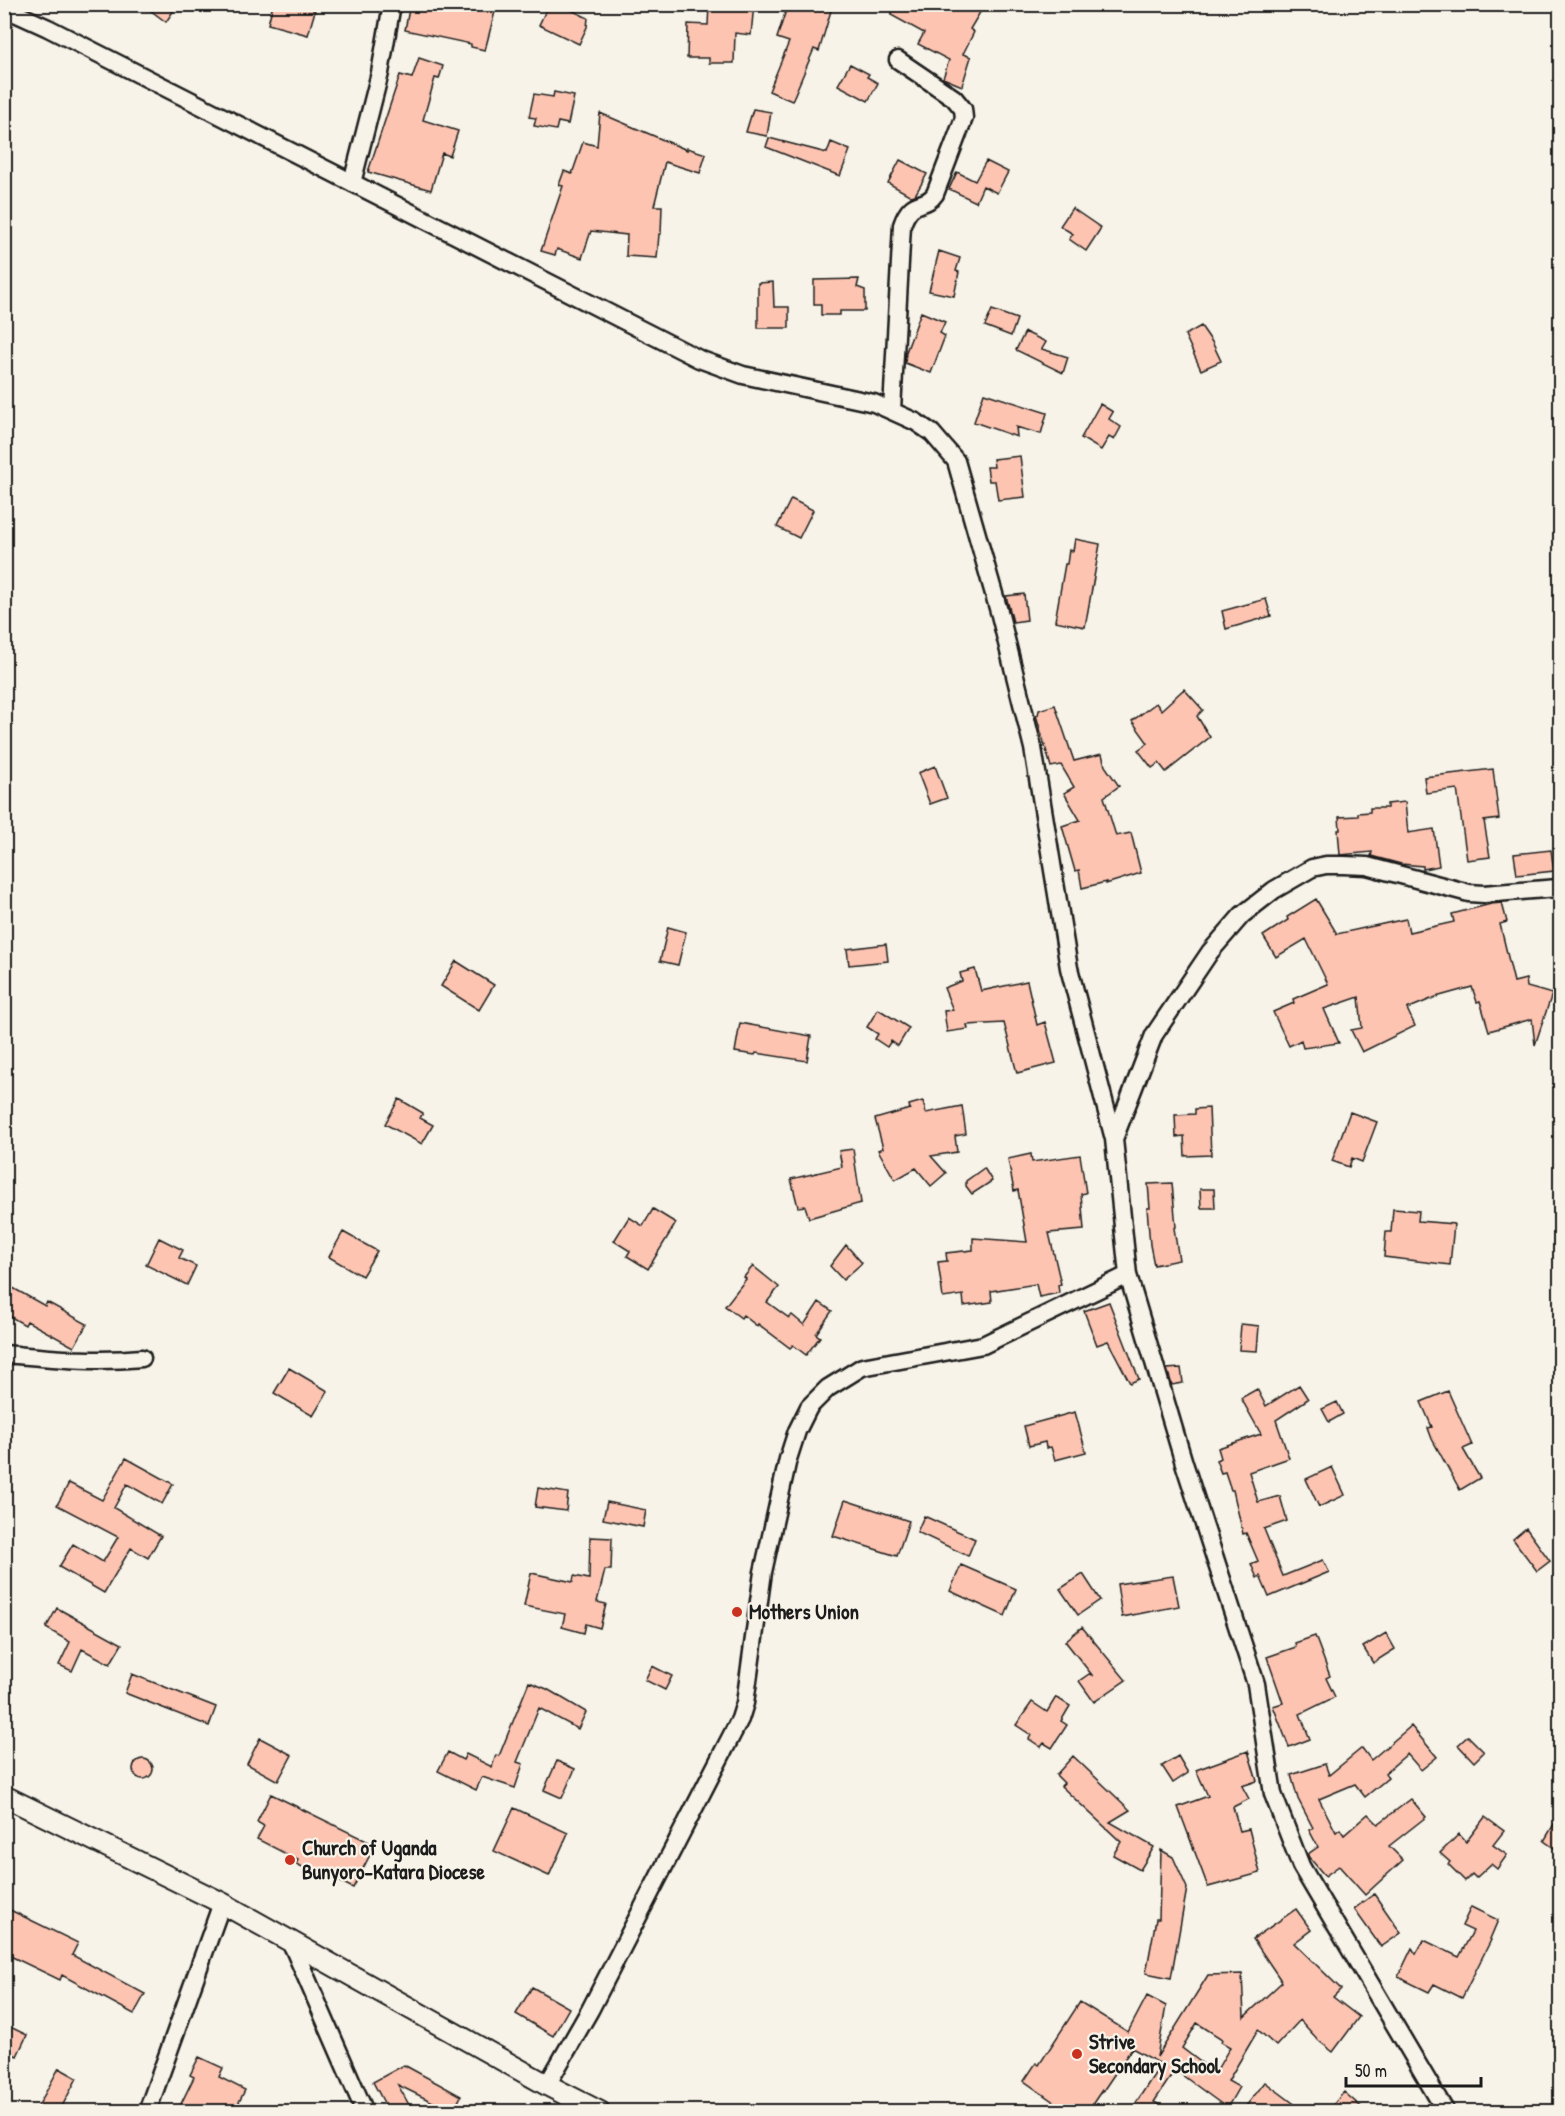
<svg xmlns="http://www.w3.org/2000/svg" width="1565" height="2116" viewBox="0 0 1565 2116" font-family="'Patrick Hand',sans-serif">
<rect width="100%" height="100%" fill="#f7f3e8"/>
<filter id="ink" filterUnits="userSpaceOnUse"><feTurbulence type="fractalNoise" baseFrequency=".0167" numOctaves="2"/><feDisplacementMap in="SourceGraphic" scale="12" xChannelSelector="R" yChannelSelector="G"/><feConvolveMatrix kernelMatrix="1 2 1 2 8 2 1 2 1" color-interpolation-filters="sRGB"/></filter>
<g filter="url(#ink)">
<path fill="#fdc4b1" stroke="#1c1c1c" stroke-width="1.5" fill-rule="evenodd" d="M142,4H178L166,22Z
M273,4H314L313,10L315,11L308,35L268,24Z
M410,4H497L485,50L471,47V44L405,30Z
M549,4H559L588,18L587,27L579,44L539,25Z
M709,4H754L751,35L735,33L734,63H709V58H687L688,24L708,25Z
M788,4H833L819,51L814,49L792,101L769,91L789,42L777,38Z
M896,4H985L970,29L974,32L963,54L971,57L962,86L943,78L949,60L918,44L924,33L891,15Z
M419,58L443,66L439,79L435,78L423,120L458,131L450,156L442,153L431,190L368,172L400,75L412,78Z
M850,64L869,74L867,77L878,83L868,101L838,85Z
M554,92L574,96L568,124L558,122L556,130L534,126L536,118L529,117L534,94L553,97Z
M753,109L771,112L767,136L746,132Z
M600,113L687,150V148L706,154L700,173L665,162L654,206H662L661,234H659L657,258L626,256L627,235L591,231L582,258L557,249L555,255L541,251L563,186L559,185L564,171L572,174L583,142L597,146Z
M769,138L827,153L831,142L850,150L840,176L766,147Z
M900,160L927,174L915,195L911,196L888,183Z
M986,161L1008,172L997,193L983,186L976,202L949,189L957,172L975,181Z
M1072,208L1101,228L1086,251L1069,239L1073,234L1060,226Z
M939,251L960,258L956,271L959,272L954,296L929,291Z
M859,279L857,287L865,290V311H840V315H821V304H814V280Z
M773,282L774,307H789V328H758V283Z
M992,310L1017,319L1011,336L985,326Z
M921,312L945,322L940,333L945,336L931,373L905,363L906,352Z
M1201,326L1212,342L1221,361L1201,370L1185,335Z
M1025,332L1046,342L1042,349L1068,357L1063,373L1016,350Z
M984,393L1047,413L1041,434L1016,427L1017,437L974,422Z
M1100,404L1113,412L1109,419L1121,427L1114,440L1109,437L1101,450L1081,438Z
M1020,456L1025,497L998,500L995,481H989L987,467H994L993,459Z
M791,499L813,510L799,538L777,527Z
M1075,539L1100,544L1085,627L1055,621L1065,564H1067L1069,550L1073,551Z
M1024,594L1027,620L1013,622L1006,596Z
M1266,599L1271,616L1226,629L1222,611Z
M1184,689L1203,710L1197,716L1210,737L1166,772L1159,763L1152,768L1138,750L1148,743L1132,721L1156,703L1161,710Z
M1055,705L1074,761L1102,754L1105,766L1119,786L1104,797L1116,836L1131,833L1141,873L1106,884V882L1082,888L1079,870L1075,871L1062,826L1080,820L1064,793L1074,787L1061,765L1051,767L1036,715H1038L1039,710Z
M935,766L947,798L930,804L918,773Z
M1493,769L1499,819L1484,821L1490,857L1467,860L1457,789L1426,793L1424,777Z
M1405,802L1408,833L1434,829L1439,866L1423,869V866L1401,864L1371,856L1372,852L1340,855L1338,830H1340L1339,817L1358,816V813L1370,812V808H1387V804Z
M1551,850L1554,871L1517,875L1514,854Z
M1316,899L1337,934L1406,919L1409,932L1454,922L1452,914L1491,904L1502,903L1507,922L1500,924L1514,982L1526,979L1527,987L1552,994L1535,1045L1532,1019L1489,1031L1480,1001L1477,1002L1472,987L1436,997L1407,1009L1415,1026L1362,1052L1351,1030L1362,1028L1359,997L1324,1009L1339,1043L1303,1048L1301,1040L1289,1046L1273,1012L1294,1003L1293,999L1328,984L1306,939L1276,957L1263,936L1288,920L1287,917Z
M668,927L686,932L678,965L660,961Z
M886,944L888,961L849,965L847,949Z
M456,961L494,985L479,1010L441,986Z
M975,969L981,991L1027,981L1037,1025L1045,1022L1056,1063L1017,1073L1004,1023L967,1025L968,1029L947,1032L944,1011L953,1010L944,988L962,981L960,973Z
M878,1009L909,1028L898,1046L891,1041L887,1047L875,1039L878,1034L867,1027Z
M740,1023L811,1036L807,1061L756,1053L755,1055L735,1052Z
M399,1099L423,1113L420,1118L433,1125L422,1144L385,1124Z
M923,1101L926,1113L962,1106L966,1134L955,1136L957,1152L931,1156L946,1173L931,1186L916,1168L895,1180L878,1150L883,1148L875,1119L910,1109L909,1105Z
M1209,1108L1211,1155L1185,1156L1184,1136L1176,1137L1175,1115L1195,1114V1109Z
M1350,1112L1377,1122L1362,1162L1352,1158L1349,1167L1332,1161Z
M853,1149L861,1203L809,1218L805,1206L798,1207L791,1179L842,1167L839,1151Z
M1031,1154L1032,1162L1080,1155L1086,1193L1081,1194L1084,1230L1049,1233L1061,1284L1058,1285L1059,1293L1039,1297L1036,1284L991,1291L992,1302L964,1306L963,1295L943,1298L938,1262L947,1261L946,1253L973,1250V1238L1027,1242L1018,1190L1014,1191L1008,1159Z
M984,1168L992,1181L972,1194L966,1186V1181Z
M1172,1183L1176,1227L1174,1228L1179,1260L1154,1265L1150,1245L1147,1208H1150L1148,1184Z
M1200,1189H1214L1215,1208H1201Z
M653,1209L676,1223L648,1269L627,1256L630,1251L614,1241L629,1217L643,1226Z
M1393,1209L1419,1211L1418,1221L1454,1224L1450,1265L1384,1257L1386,1232H1391Z
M343,1232L377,1251L362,1276L329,1257Z
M159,1238L183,1250L179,1258L196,1266L187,1285L146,1265Z
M846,1245L862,1263L843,1280L830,1266Z
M753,1266L779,1287L767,1302L789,1318L792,1315L804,1325L819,1302L832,1311L816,1334L820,1337L806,1355L793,1345L790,1348L758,1324L757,1326L743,1315L741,1318L725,1306L746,1279L744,1277Z
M4,1283L45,1306L47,1302L87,1324L74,1347L27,1321L25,1325L4,1313Z
M1109,1302L1139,1379L1130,1383L1108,1341L1097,1345L1084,1311Z
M1241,1324L1259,1326L1257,1351L1239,1350Z
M289,1368L328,1391L313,1416L274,1393Z
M1181,1368L1183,1383L1172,1385L1167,1369Z
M1299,1385L1308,1399L1276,1420L1289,1458L1249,1472L1258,1502L1280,1496L1287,1521L1264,1529L1283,1576L1323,1560L1329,1572L1269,1597L1260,1576L1257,1578L1251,1564L1258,1561L1246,1533L1243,1534L1233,1490H1231L1225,1472L1221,1473L1216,1460L1221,1458L1218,1448L1261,1434L1241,1398L1257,1389L1266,1406Z
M1448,1391L1472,1445L1463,1449L1480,1478L1460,1490L1432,1439L1428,1428L1432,1427L1421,1402Z
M1337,1402L1343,1414L1329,1422L1322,1409Z
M1075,1412L1086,1452L1055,1460L1051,1447L1046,1448L1045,1442L1029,1446L1024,1426Z
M126,1458L173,1484L162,1504L127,1484L114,1508L161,1536L148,1558L131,1548L104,1593L59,1567L73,1544L103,1562L118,1537L57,1505L69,1483L102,1500Z
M1332,1467L1345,1495L1319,1507L1306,1479Z
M538,1488L568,1493L566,1511L535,1507Z
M845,1500L909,1521L897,1556L833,1536Z
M607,1502L646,1510L643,1527L603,1519Z
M924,1516L975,1539L968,1556L917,1532Z
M1526,1528L1550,1561L1537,1571L1513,1539Z
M590,1537L612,1538L611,1570H605L597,1602L606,1604L600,1628L586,1624L584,1633L562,1627L565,1614L524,1606L531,1573L573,1582L574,1576L589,1579Z
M961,1565L1016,1589L1005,1616L950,1591Z
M1083,1574L1100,1600L1078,1615L1060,1589Z
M1173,1576L1179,1606L1122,1617L1117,1584Z
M57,1608L122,1644L110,1664L82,1649L72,1671L59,1665L70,1642L46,1628Z
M1082,1627L1126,1680L1094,1702L1079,1681L1089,1674L1092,1675L1065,1641Z
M1386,1633L1395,1649L1373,1663L1363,1647Z
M1315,1636L1330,1676L1326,1678L1335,1697L1300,1714L1310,1739L1289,1747L1273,1706L1283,1703L1267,1657L1296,1647L1295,1643Z
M652,1666L672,1676L665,1690L645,1680Z
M132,1674L216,1707L209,1726L125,1693Z
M529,1682L547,1689L586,1712L578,1729L539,1708L517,1762L523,1764L515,1788L482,1777L476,1790L438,1771L448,1752L463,1760L466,1754L492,1767L496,1755L499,1756Z
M1056,1697L1070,1706L1061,1721L1067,1725L1052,1748L1044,1743L1041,1747L1029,1739L1031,1735L1016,1725L1032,1702L1047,1712Z
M1411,1726L1437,1757L1421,1770L1407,1754L1385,1773L1388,1778L1365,1797L1355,1784L1319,1799L1336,1832L1340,1829L1344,1835L1368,1814L1378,1824L1411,1799L1426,1817L1389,1846L1403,1860L1365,1895L1339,1866L1325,1876L1308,1856V1854L1318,1847L1309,1830L1313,1828L1298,1799L1291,1775L1325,1764L1329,1775L1362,1748L1371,1760Z
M1468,1736L1484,1752L1474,1762L1458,1745Z
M260,1738L292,1755L278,1781L247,1764Z
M1248,1751L1257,1781L1242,1786L1249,1799L1233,1807L1240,1831L1249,1829L1260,1873L1208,1887L1178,1807L1208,1796L1196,1770Z
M1073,1756L1130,1810L1110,1822L1154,1847L1140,1870L1113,1855L1121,1842L1061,1786L1064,1783L1056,1775Z
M1178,1756L1188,1773L1173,1783L1162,1766Z
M133 1769a10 10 0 1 1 20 0a10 10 0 1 1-20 0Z
M557,1761L575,1769L562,1798L544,1790Z
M271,1794L375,1845L353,1888L311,1867L309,1870L296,1864L298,1860L257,1839L264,1826L257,1822Z
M514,1808L568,1833L549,1876L494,1851Z
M1560,1814V1852L1544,1841Z
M1485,1817L1504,1831L1493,1845L1507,1855L1497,1869L1491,1864L1476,1878L1472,1874L1465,1881L1448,1864L1450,1862L1440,1853L1459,1834L1466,1842Z
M1161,1850L1173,1857L1187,1888L1171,1978L1146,1973L1156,1919H1159Z
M1374,1894L1401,1933L1381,1947L1354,1909Z
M4,1907L78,1943L72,1955L145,1994L134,2014L62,1975L60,1980L4,1953Z
M1471,1907L1498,1920L1490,1939L1491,1940L1462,1998L1434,1984L1429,1992L1398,1977L1412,1948L1416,1954L1424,1940L1459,1957L1473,1931L1462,1926Z
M1296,1909L1311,1930L1294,1943L1341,1989L1333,1997L1359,2017L1333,2052L1319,2041L1300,2020L1276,2046L1258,2030L1228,2081L1239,2087L1227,2108L1175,2070L1154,2102L1173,2112H1130L1161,2064L1132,2048L1103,2091L1102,2090L1087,2112H1068L1024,2081L1036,2063L1039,2065L1080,2002L1128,2032L1147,1996L1166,2006L1157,2057L1208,1975L1242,1974L1244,2017L1282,1982L1253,1939ZM1197,2023L1222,2039L1221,2042L1230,2047L1215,2073L1182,2048Z
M532,1987L569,2008L553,2036L516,2014Z
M4,2024L27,2035L17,2056L4,2050Z
M199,2057L223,2068L219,2077L245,2090L234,2112H177L194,2077L190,2075Z
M404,2065L461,2096L453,2112L398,2085L413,2112H389L373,2082Z
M59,2068L77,2078L59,2112H35Z
M1265,2082L1305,2112H1255L1246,2106Z
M1344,2092L1367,2112H1327Z"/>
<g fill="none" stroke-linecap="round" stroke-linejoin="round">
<g stroke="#1c1c1c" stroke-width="21">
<path id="minor" d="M4,8L48,28L699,359L743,375L874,403L916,422L932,433L956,461L1000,615L1033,748L1069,968L1114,1139L1128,1275L1184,1463L1256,1684L1273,1794L1301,1866L1446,2112
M352,183L380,73L392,4
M892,410L902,225C912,196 924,210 935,194L964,118L963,109L954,98L898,60
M1114,1139L1154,1035L1210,952L1242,915L1274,890L1312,868L1326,865H1343L1367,866L1469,893L1484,894L1558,888
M4,1354C52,1358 93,1363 142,1358
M290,1940L365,2112
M547,2085L590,2010L740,1719L745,1703L763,1572L788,1459L797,1431L809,1407L828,1388L862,1367L983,1345L1128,1275
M147,2112L222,1903"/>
</g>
<g stroke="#1c1c1c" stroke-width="24">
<path id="tertiary" d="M4,1796L222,1903L547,2085L600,2112"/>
</g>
<use href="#minor" stroke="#f7f3e8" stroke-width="16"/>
<use href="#tertiary" stroke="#f7f3e8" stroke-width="20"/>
</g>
</g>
<g fill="#c8321e" stroke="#f7f3e8" stroke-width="2">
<circle cx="737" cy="1612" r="6"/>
<circle cx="290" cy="1860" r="6"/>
<circle cx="1077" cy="2054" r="6"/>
</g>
<g text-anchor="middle" stroke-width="4.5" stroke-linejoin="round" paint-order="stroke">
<g font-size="21" font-weight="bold" fill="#1c1c1c" stroke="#f7f3e8" text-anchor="start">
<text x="749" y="1619">Mothers Union</text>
<text x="302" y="1855">Church of Uganda<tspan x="302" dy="24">Bunyoro-Katara Diocese</tspan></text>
<text x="1089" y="2049">Strive<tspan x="1089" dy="24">Secondary School</tspan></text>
</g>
</g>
<rect width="1565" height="2116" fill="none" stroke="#f7f3e8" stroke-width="24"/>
<rect x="12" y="12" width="1541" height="2092" fill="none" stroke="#1c1c1c" stroke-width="2" filter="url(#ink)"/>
<path d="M1346 2077v9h135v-9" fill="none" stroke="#1c1c1c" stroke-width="3"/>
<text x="1355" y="2077" font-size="18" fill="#1c1c1c" stroke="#f7f3e8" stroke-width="4.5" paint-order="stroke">50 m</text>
</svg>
